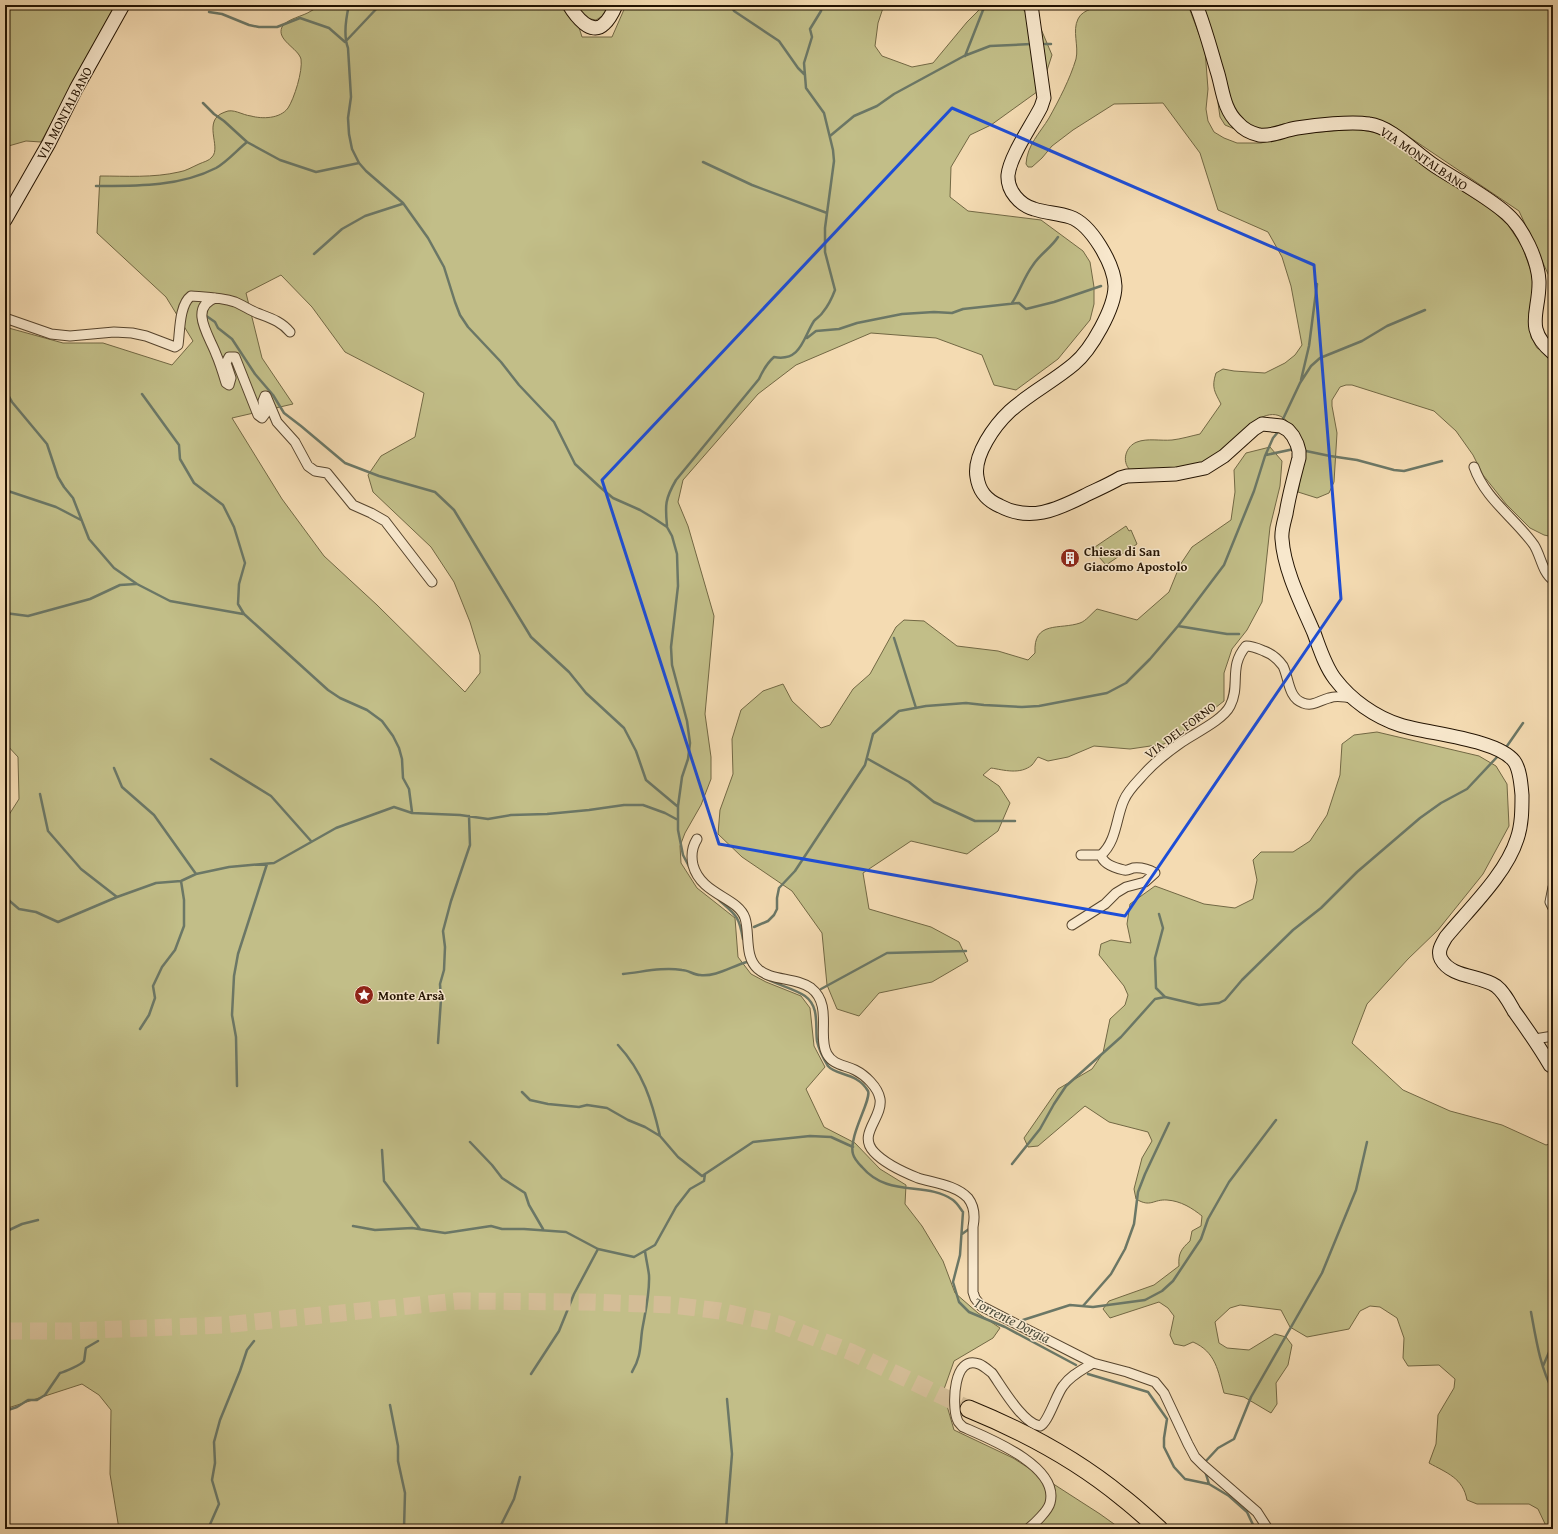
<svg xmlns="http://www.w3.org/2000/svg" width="1558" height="1534" viewBox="0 0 1558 1534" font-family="'Gentium Book Plus',serif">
<rect width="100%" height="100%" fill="#f4dbb2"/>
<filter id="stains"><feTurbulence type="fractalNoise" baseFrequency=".005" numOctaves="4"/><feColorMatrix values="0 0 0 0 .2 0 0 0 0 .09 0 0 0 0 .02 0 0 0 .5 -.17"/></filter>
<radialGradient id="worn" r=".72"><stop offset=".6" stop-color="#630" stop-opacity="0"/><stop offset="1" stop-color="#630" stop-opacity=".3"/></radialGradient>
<path fill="#c2be88" stroke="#726844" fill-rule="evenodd" d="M5,5H115L41,142L26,141L5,147Z
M318,5H562L578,24L582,37H612L626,5H884L878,23L875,46L882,56L912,67L933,63L967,22L984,5H1019L1041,29L1052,55L1041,89L991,125L970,135L951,167L950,197L968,211L1041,220L1083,251L1090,262L1094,287V304L1090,320L1058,359L1016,390L994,385L982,355L936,338L871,333L796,365L758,394L683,480L678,502L688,526L714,616L705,714L711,757V779L701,805L685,833L680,846L681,863L697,888L735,918L738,957L751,974L766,982L801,996L810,1008L814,1046L825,1067L806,1089L824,1127L855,1143L880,1169L906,1185L905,1204L922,1226L943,1261L955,1293L978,1313L1000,1328L993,1338L954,1361L943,1392L954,1430L1013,1458L1100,1514L1121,1529H119L110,1474L111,1410L99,1395L82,1384L5,1409V821L19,799L18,757L5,743V327L63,343H103L172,365L193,341L166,297L97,233L100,176C126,176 153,178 179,172C186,171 192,167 199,164C203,162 209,161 212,157C222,147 201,120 225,112C233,108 242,115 251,116C262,119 280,119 288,108C294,99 303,71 301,59C298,48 276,40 282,27C286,19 304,16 311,11C314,10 316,7 318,5ZM281,275L312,307L345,352L424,393L415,437L381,456L368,475L373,492L431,547L454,582L470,622L480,655V673L465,692L377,605L324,556L282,499L232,418L293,404L262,358L246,293Z
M575,5H611L604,15L596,20L586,18Z
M1111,5H1188L1205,50L1208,89L1206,109L1208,121L1214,132L1224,138L1237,143H1261L1296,134L1356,129L1378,133L1394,143L1443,179L1491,209L1508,225L1522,246L1535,282L1530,311L1531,337L1537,348L1553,358V537L1544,535L1530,528L1506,504L1483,475L1473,455L1456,431L1434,411L1352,385H1346L1340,387L1332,400V406L1337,433L1334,482L1329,493L1317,498L1298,492C1300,482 1304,449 1301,441C1299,436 1294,430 1291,426C1265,388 1227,456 1203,464C1180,471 1153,469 1130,470C1121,461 1126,446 1137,442C1147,438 1161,441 1172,440C1181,439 1191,436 1200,434L1221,404C1215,392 1211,388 1216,373L1223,369L1234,371L1265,373L1285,363L1295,355L1302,345L1291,286L1282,257L1268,232L1218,210L1200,153L1163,103L1114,104L1073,130L1052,146L1042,158L1032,167H1028L1026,164C1027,145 1040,133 1049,118C1059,100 1070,79 1076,59C1079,46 1072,31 1078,19C1083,8 1100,7 1111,5Z
M1201,5H1553V338L1551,336L1553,308L1549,276L1519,211L1390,124L1370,118L1347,117L1283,124L1266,130H1237L1225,125L1220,117L1218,103L1219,83Z
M1270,447L1282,461L1280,486L1270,527L1262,602L1247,630L1232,649L1224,673V701L1197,722L1164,744L1130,749L1094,746L1068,757L1048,761L1038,757C1036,759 1034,763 1032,765C1020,775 1004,770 991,768L983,775L999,786L1010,803L998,831L967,854L911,841L863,873L869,909L931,927L959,942L968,961L932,982L879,993L859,1016L837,1009L827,985L822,933L792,891L742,857L718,834L720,810L733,774L732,739L741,710L763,691L783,684L792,701L821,728L830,725L853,689L870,674L896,627L904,620L924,621L957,646L998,651L1028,660L1035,653C1033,620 1060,630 1080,623C1086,621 1092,613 1097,609L1137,620L1169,592L1180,565L1192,547L1231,520L1235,492L1234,470L1246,453Z
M1126,526L1129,531L1131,530L1137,544L1106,565L1092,549Z
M1377,732L1479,756L1496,766L1507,784L1509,826L1483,874L1438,930L1408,959L1367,1004L1352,1043L1403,1090L1450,1111L1502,1125L1546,1145L1553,1143V1529L1547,1528L1538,1509L1529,1504H1477L1467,1500C1463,1478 1447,1473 1429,1463L1436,1444L1438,1415L1454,1388L1455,1379L1439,1365L1408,1366L1403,1358L1404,1338L1397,1318L1380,1307L1370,1306L1360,1311L1349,1329L1307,1337L1290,1327L1281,1310L1240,1305L1230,1308L1215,1322L1219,1343L1227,1348L1249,1350L1275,1334L1286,1337L1292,1345L1288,1365L1276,1383L1277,1404L1271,1413L1244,1397L1224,1393C1218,1371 1216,1352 1193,1342L1184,1346L1174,1344L1170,1335L1174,1316L1168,1308L1159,1302L1110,1318L1103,1309L1109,1301L1154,1285L1179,1266C1178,1254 1181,1249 1190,1241L1192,1231L1201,1226L1202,1216C1192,1208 1181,1201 1167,1200C1153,1199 1151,1208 1136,1199L1134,1189L1142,1158L1152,1141L1148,1132L1109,1122L1085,1106L1038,1146L1028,1147L1024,1138L1058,1089L1092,1069L1103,1053L1110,1019L1125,1005L1128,995L1124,986L1099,955L1101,944L1111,940L1131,943L1127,924L1130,904L1155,886L1204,904L1235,908L1253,899L1257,880L1253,860L1261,852H1293L1310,841L1327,815L1340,775L1342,744L1354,735Z"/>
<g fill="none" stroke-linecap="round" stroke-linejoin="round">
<path stroke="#6b7766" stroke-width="2.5" d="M349,5C346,18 343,35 348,48L351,97L348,118L349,134L352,149L359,163L366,171L403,203L428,238L444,267L455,302L460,315L468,327L501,362L519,385L554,422L575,464L601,488L613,498L640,510L655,519L667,527L672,536L677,554L678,586L671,647L672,665L687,721L690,743L688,759L682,777L678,806V830L683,855L692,872
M731,5L734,11L779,41L798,68L805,75
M209,12L222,14L249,25L259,27H277L300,18L329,28L345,42
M346,41L380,5
M1045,44H1051
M965,56L985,5
M203,103L214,114L224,121L247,142L280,160L316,172L359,163
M830,136L854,116L877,106L894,94L964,56L990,46L1031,44
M703,162L752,185L827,213
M96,186C136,186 179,187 216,168C227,162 237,150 247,142
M314,254L342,229L365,216L402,204
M1012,303C1020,291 1024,277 1033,265C1040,254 1051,248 1058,237
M205,315L215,322L218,328L232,339L255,374L273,395L284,413L301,426L345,463L379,476L435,492L454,510L531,637L569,672L586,693L624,728L636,751L646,780L677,806
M807,338L816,331L839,329L857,323L902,314L934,312L952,313L963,309L1019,303L1026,309L1054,302L1101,286
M1301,380L1309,346L1317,284
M5,390L12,402L47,444L58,477L64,487L73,498L89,539L114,568L137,584L170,601L243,614
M142,394L179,445L180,459L194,483L223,505L234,527L245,563L239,584L238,604L244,614L328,690L340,698L367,710L382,721L393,736L399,748L402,759L403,778L409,789L412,812
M1283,419L1300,383L1311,366L1320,358L1362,341L1387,326L1425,310
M1306,451L1330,456L1357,460L1394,470L1404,471L1442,461
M1266,455L1294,449
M5,490L56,507L81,520
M667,526C665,505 665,499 676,480L759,379C763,370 767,363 774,357C801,362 803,338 814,321C816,318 821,316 823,312C828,306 832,298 835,290L825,252V228L834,161L833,150L824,113L806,88L804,63L812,37L810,29L821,11L822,5
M5,613L28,616L90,599L120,585L136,584
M1178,626L1227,634H1239
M894,638L916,708
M1507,746L1523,723
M211,759L271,796L311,841
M868,759L909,782L934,802L975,821H1015
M114,768L122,787L154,815L196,874
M40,794L48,831L81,869L117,897
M5,897L19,909L36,912L58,922L117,897L156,883L181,881L196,874L229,867L274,863L336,828L394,807L412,813L460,815L488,819L511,815L547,814L589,810L624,805H643L665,813L678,820
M719,900C736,915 739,916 743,939
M1159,914L1163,928L1155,958L1156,988L1165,997
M754,927L768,921L774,915L777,909V898L779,888L795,871L865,765L873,734L899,711L926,706L966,703L984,705L1022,707L1039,706L1107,693L1126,683L1150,659L1178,626L1224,565L1254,491L1265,456L1273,438L1278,432
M747,958C751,981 788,984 805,996C820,1007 815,1026 817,1041C819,1050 823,1058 828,1066C836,1076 857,1072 868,1091C872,1099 848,1137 853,1154C854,1158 859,1164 862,1167C888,1198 926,1181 953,1200C957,1203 960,1208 963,1212L960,1255L953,1282L959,1302L969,1312L1005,1327L1076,1365
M623,974C643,972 662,967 682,970C688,970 694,975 700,975C716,977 732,966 747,962
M821,989L887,953L966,951
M140,1029L149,1015L155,998L153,986L162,967L175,950L184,926V900L181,881
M438,1043L441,999L440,984L444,970L445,947L443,931L451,901L470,845L469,816
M618,1045C643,1072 652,1101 660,1136
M237,1086L236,1037L232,1015L234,976L238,954L267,864
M522,1092L530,1100L548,1104L579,1107L587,1105L607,1108L628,1120L645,1127L660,1136L678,1157L702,1176L753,1142L810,1136L831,1137L853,1147
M470,1142L492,1165L502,1178L525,1193L529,1205L543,1229
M382,1150L384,1181L420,1229
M1012,1164L1040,1129L1054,1104L1066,1086L1121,1037L1155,999L1165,997L1199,1005L1219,1003L1225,1000L1242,980L1293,930L1321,908L1357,872L1420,818L1441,803L1467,789L1498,756
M353,1226L375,1230L412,1228L445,1233L491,1226L502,1229H524L566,1232L598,1249L634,1257L655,1245L676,1207L690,1189L704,1181L705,1174
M5,1232L22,1224L38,1220
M962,1234L969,1229
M1083,1306L1111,1274L1125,1249L1134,1224L1138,1192L1145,1174L1169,1123
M1531,1312C1536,1339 1540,1367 1553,1391
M1023,1320L1070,1305L1093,1307L1145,1300L1162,1291L1173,1281L1201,1239L1208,1219L1229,1182L1276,1120
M5,1337H17
M1543,1366L1553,1343
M632,1372C641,1357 640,1347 642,1331C645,1313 650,1294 649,1275C648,1267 646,1259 645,1251
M531,1374L559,1331L574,1294L598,1249
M1088,1374L1148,1392L1167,1419L1164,1438V1447L1174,1467L1185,1479L1209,1484L1229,1496L1247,1512L1255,1529
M390,1405L398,1446V1461L405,1493L404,1529
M5,1411L17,1407L28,1400H37L45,1395L60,1373C64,1372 81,1365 84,1361C85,1357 85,1352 86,1348L98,1341
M1205,1462L1218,1448L1234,1439L1251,1397L1322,1273L1356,1190L1367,1142
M1205,1471L1209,1484
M208,1529L219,1504L212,1480L215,1463L214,1442L220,1420L240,1371L247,1350L254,1341
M499,1529L514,1499L520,1477
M726,1529L732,1454L727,1399"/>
<path stroke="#d4bd97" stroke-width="17" stroke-dasharray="17 8" stroke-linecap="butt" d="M5,1331H69L224,1325L458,1301L586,1302L672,1305L720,1311L779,1324L851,1352L969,1409"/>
<g stroke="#56442d" stroke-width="11">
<path id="street" d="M215,298C188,308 210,337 216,354C220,363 223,373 226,383L229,385L231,378L226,363L229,357H235L258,415L262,418L265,414L263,401L265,396H266L277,422L295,442L308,466L315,471L327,473L353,505L371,513L385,521L432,582
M5,318L51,334L70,336L114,332L132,333L146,336L175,347L178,345C180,332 179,305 191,296C205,297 221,297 235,302C242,305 250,310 257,313C270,318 281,321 290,332
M1474,467C1485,499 1515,518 1534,545C1541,556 1542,572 1553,580
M697,839C692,847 691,856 693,865C701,895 738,897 745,918C750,933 744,957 758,969C771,981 796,977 811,988C833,1005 817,1036 827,1054C833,1065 845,1065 855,1070C865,1075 878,1087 880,1099C883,1118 857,1134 874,1152C885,1164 903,1172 918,1178C934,1183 956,1185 968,1198C975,1207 975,1217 973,1227V1292L975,1298L981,1306L1093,1363L1127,1372L1155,1382L1164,1393L1188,1444L1195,1457L1203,1465L1257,1512L1268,1529
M1081,855H1101C1117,841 1116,817 1124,800C1128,790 1138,781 1145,773C1155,762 1169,751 1182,742C1195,733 1223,720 1230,706C1241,685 1228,667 1246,646C1253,646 1257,648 1264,651C1272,654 1278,659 1283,666C1289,678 1288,698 1303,703C1313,707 1320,700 1329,698C1337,695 1346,697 1354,699
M1553,887L1550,902L1553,908
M1072,925L1105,904L1116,893L1126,887L1145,882L1155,873C1148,869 1142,867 1133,868C1130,869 1127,871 1124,870C1115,868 1103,864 1101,855
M1535,1039L1553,1036
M1028,1529C1034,1524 1048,1511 1050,1503C1060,1466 988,1438 963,1427C960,1424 958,1423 957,1419C952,1405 953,1354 979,1364C984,1366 988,1370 992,1373C1002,1387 1023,1424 1040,1426C1048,1423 1056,1395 1063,1386C1071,1375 1082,1370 1093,1363"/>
</g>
<g stroke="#221201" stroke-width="15">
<path id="secondary" d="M569,5C575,15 591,37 604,24C610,19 613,12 616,5
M1031,5L1044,98L1041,107C1032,125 1010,156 1008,175C1007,191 1020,205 1034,209C1046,213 1058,213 1070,217C1091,224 1114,264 1115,286C1115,308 1091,350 1074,364C1054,381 1030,393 1010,411C995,425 973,455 977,477C979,491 986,500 1000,506C1030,522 1056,510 1084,496C1096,490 1108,485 1120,478L1127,476L1176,474L1205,468L1224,456L1254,429L1262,424L1281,426L1288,430L1293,436L1297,444L1299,451V458C1294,477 1289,495 1286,514C1284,522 1281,531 1282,539C1284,570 1302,605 1314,633C1320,649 1325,666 1335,679C1351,700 1375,717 1400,725C1428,734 1497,739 1514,761C1520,769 1521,784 1522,795C1522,809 1522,825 1517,839C1506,874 1469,909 1446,937C1442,944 1437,951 1441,959C1451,978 1480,975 1496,986C1504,992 1509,1002 1514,1011C1527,1029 1539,1046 1550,1065L1553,1067
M1196,5C1205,27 1211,51 1218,74C1223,92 1224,110 1238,123C1243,129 1251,133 1259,135C1272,137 1284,130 1297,128C1316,125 1351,121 1369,124C1392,127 1415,153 1435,166C1458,181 1487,196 1507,214C1523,228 1538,260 1539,281C1540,312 1523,328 1553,353
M5,220L49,143L76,89L123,5"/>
</g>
<g stroke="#221201" stroke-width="19">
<path id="highway" d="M969,1409C1023,1431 1077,1460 1122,1497C1135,1507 1147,1518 1159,1529"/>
</g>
<use href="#street" stroke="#f8e8cd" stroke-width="9"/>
<use href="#secondary" stroke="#f8e8cd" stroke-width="13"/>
<use href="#highway" stroke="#f4dbb2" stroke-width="17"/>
</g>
<path fill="none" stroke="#1d4ed8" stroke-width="3" stroke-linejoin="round" d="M952,108L1314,265L1341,599L1125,916L719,844L602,480Z"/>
<defs>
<g id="building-disc" transform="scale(1)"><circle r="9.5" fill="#8f2418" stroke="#f8e8cd"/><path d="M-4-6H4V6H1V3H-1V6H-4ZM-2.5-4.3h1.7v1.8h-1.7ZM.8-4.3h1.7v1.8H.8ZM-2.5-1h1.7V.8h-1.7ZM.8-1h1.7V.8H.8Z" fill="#fff"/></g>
<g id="sight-disc" transform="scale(1)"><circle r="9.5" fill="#8f2418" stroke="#f8e8cd"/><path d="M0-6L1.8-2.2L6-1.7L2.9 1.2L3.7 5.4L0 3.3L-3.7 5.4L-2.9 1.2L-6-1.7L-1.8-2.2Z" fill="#fff"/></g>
</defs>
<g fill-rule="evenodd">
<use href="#building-disc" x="1070" y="558"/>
<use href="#sight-disc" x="364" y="995"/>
</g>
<g text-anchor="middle" stroke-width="3" stroke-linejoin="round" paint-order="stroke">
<g font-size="13" fill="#221201" stroke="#f8e8cd">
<text transform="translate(64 113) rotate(-62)" y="5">VIA MONTALBANO</text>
<text transform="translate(1424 158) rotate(34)" y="5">VIA MONTALBANO</text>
<text transform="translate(1180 730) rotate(-37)" y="5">VIA DEL FORNO</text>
</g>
<g font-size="13" font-weight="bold" fill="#221201" stroke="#f8e8cd" text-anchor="start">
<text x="1084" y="556">Chiesa di San<tspan x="1084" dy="15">Giacomo Apostolo</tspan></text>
<text x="378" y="1000">Monte Arsà</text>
</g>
<g font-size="14" font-style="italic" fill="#4d4d3c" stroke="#f8e8cd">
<text transform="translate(1012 1320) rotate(27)" y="5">Torrente Dorgia</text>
</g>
</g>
<rect width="1558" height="1534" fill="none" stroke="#f4dbb2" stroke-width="20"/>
<rect x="6" y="6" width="1546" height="1522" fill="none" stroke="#221201" stroke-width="2"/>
<rect x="10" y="10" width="1538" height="1514" fill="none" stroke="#221201"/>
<rect width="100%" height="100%" filter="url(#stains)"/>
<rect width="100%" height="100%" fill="url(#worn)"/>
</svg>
